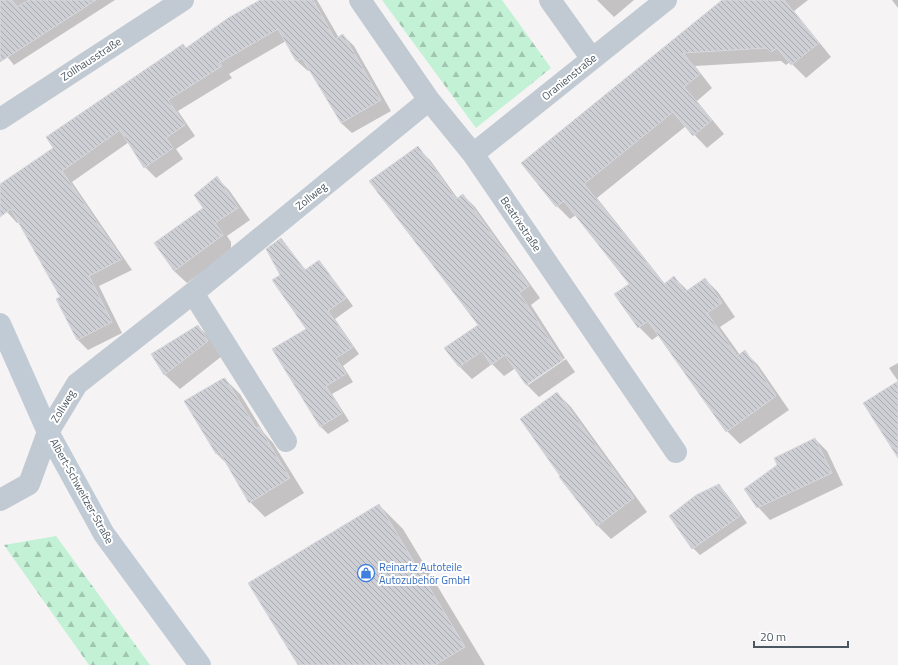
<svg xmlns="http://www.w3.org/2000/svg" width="898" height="665" viewBox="0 0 898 665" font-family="'Titillium Web',sans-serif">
<defs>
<pattern id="forest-firs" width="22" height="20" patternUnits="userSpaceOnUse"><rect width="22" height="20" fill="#c3f1d5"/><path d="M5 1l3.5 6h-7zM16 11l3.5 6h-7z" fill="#a0c6b0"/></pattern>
<pattern id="building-back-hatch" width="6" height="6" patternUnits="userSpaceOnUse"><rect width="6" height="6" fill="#cdcfd5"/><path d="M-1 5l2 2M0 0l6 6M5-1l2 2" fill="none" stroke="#a8abb0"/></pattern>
</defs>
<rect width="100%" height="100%" fill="#f5f3f3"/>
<path fill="url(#forest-firs)" d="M382,0H502L551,68L476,128Z
M56,536L150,665H89L4,545Z"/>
<path fill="#0003" d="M0,0H115L14,65L0,48Z
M262,0H317L339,38L343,35L354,46L391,111L352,133L341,123L310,70L308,71L297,61L286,41L229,74L232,78L178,111L195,136L176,149L183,159L156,178L145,167L129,142L72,182L132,270L99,286L122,333L88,350L77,339L62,297L19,222L17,223L7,212L0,203V185L54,148L187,49Z
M597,0H634L614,17Z
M750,0H808L794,11L831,57L806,78L790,62L786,65L781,61L695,66L712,88L697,101L724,134L707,148L686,126L597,198L665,284L674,277L688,291L705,279L718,292L735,317L720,327L740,355L745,352L758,365L789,410L740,444L727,431L659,335L652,340L639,327L631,284L576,215L570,219L557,206L523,164Z
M892,0H898V8Z
M418,148L430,160L458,199L463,195L475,207L540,298L531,305L565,358L528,383V385L566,359L575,372L539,397L527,385L516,368L504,376L492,364L472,379L460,367L445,348L479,325L371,181Z
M217,178L229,190L250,220L227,236L231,242V251L187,283L174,271L155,243L204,208Z
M280,239L306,270L319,261L326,269L353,306L335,319L359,354L343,366L353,382L332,394L349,421L328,434L320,426L307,329L282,275Z
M198,326L213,341L222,356L180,389L165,375L152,354Z
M898,363V381L889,368Z
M225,379L240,394L264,433L273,443L304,493L265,517L250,502L228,465L216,453Z
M557,393L571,407L647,512L611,539L597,525Z
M815,439L827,451L843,485L770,520L758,507L745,489Z
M719,485L726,493L747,523L700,555L693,548Z
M379,505L403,529L485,665H299Z"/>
<path fill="url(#building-back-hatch)" stroke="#d7d9de" d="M0,0H12L17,7L29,0H96L0,62Z
M260,0H313L335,39L343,34L381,100L341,123L302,58L296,61L278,29L219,63L222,66L168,100L185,125L166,138L173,148L144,168L120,130L62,171L122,259L89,276L112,322L77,340L56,299L60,297L11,209L0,217V184L53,148L46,137L183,44L186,48L228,18Z
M722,0H784L819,43L791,65L777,48L771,52L767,48L683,53L700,74L684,87L712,120L693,136L673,112L584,184L664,284L674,276L685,292L705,278L722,303L707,313L737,356L745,350L776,396L726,432L648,321L638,328L614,294L629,284L564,201L556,207L521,163Z
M418,146L456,199L463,194L529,286L519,293L563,360L526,385L505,355L491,365L482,351L459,367L444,348L478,325L369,181Z
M217,176L238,208L215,223L223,235L174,271L154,243L203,208L194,195Z
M281,238L305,270L319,260L346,298L328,311L353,347L336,358L346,374L326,386L342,413L320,427L272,349L306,329L272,280L280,275L266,249Z
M198,325L208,341L164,375L151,354Z
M225,378L256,428L259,427L290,478L249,503L219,451L216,454L184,401L222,379Z
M898,381V458L863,403Z
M557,392L634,498L597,526L559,477L560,476L520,419Z
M815,438L832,473L757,508L744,489L777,465L774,458Z
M719,484L740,516L692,549L669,516L696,495Z
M379,504L465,647L435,665H298L248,583Z"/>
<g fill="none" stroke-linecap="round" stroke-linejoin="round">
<path stroke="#c1cad2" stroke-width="22" d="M360,0L429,100L473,154L676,452
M550,0L592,59
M0,119L183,0
M473,154L666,0
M193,293L286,441
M0,500L29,484L48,432L77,384L193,293L429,100"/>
<path stroke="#c1cbd6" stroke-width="22" d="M0,324L48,432L104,534L200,665"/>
</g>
<defs>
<g id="shop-ring" transform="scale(0.9)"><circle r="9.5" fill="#fff" stroke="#3f7fe0" stroke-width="1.5"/><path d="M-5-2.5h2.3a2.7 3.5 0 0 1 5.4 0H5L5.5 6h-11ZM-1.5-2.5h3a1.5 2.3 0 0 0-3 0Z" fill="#3f7fe0"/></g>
</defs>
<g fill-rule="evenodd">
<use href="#shop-ring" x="366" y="573"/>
</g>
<g text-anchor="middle" stroke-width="4" stroke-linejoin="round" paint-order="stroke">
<g font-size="11" fill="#4a5661" stroke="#fff">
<text transform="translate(91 59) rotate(-33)" y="4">Zollhausstraße</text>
<text transform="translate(569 77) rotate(-39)" y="4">Oranienstraße</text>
<text transform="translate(311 196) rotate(-39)" y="4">Zollweg</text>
<text transform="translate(521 224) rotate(56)" y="4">Beatrixstraße</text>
<text transform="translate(63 406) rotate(-59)" y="4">Zollweg</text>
<text transform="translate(82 491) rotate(61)" y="4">Albert-Schweitzer-Straße</text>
</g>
<g font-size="11" fill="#366cbe" stroke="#fff" text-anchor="start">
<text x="379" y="571">Reinartz Autoteile<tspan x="379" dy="13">Autozubehör GmbH</tspan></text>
</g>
</g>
<path d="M754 641v6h94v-6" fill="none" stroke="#4a5661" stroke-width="2"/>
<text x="760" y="641" font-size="12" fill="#4a5661" stroke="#ffffff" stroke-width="3" paint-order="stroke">20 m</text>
</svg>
